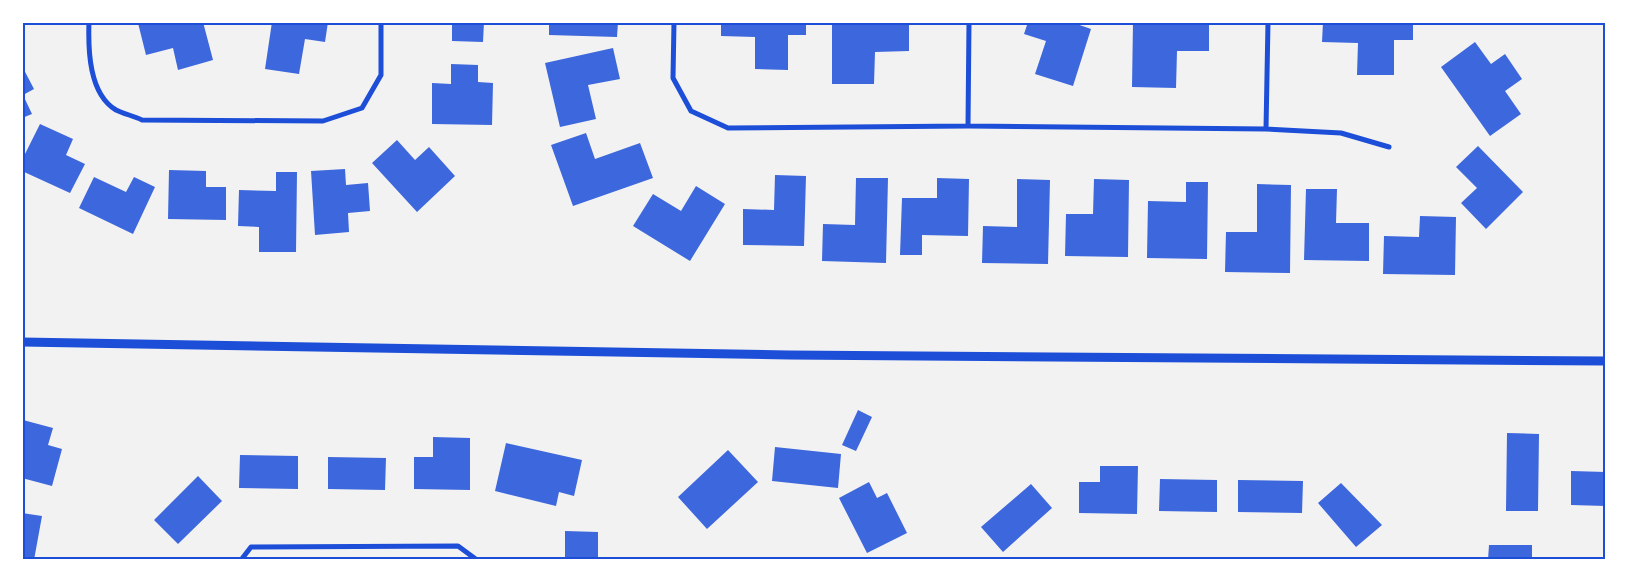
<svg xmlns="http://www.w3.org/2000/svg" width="1628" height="582" viewBox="0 0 1628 582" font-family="'Roboto Condensed',sans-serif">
<rect width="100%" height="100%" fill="#f2f2f2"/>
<path fill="#3d67dc" d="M141,22H203L213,60L178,70L173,48L146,55L138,23Z
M272,22H328L325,42L305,39L299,74L265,69Z
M452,22H484L483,42L452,41Z
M549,22H618L617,37L549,35Z
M721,22H806V35H788V70L755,69V37L721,36Z
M832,22H909V51L875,52L874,84H832Z
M1028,22H1071L1091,29L1073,86L1035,74L1046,41L1024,34Z
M1133,22L1209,25V51H1177L1176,88L1132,87Z
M1323,22H1413V40H1394V75H1357L1358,43L1322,42Z
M1475,42L1491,64L1505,54L1522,79L1505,91L1521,114L1490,136L1441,67Z
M613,48L620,79L588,85L596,119L560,127L545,63Z
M451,64L478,65V82L493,83L492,125L432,124V83L451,84Z
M22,66L34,89L23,95L32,114L22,118Z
M40,124L73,139L66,155L85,164L70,193L22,171V160Z
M586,133L595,159L640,143L653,178L573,206L551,145Z
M397,140L415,160L429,147L455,176L417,212L372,163Z
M1478,146L1523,192L1486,229L1461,203L1477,188L1456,167Z
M345,169L346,185L368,183L370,211L348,213L349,232L315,235L311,171Z
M169,170L206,171V187H226V220L168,219Z
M276,172H297L296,252H259V227L238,226L239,190L276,191Z
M775,175L806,176L804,246L743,245V209L774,210Z
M94,177L126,192L134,177L155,187L133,234L79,208Z
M856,178H888L886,263L822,261L823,224L855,225Z
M937,178L969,179L968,236L922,235V255H900L902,198H937Z
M1017,179L1050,180L1048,264L982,263L983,226L1017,227Z
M1094,179L1129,180L1128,257L1065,256L1066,214H1093Z
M1186,182H1208L1207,259L1147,258L1148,201L1186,202Z
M1257,184L1291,185L1290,273L1225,272L1226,232H1257Z
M696,186L725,204L690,261L633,226L653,194L681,211Z
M1306,189H1337L1336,223H1369V261L1304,260Z
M1420,216L1456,217L1455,275L1383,274L1384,236L1419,237Z
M858,410L872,417L856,451L842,445Z
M23,420L53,428L48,445L62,449L52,486L22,478Z
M1507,433L1539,434L1538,511H1506Z
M433,437L470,438V490L414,489V457H433Z
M506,443L582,460L574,496L559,492L556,506L495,491Z
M775,447L841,454L838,488L772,481Z
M728,450L758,482L707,529L678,497Z
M240,455L298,456V489L239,488Z
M328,457L386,458L385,490L328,489Z
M1100,466H1138L1137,514L1079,513V482H1100Z
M1571,471L1606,472V506L1571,505Z
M198,476L222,501L178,544L154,520Z
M1160,479L1217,480V512L1159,511Z
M1238,480L1303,481L1302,513L1238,512Z
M869,482L877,498L887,493L907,533L867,553L839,498Z
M1341,483L1382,525L1356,547L1318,503Z
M1031,484L1052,508L1003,552L981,527Z
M22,513L42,516L34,560H22Z
M565,531L598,532V560H565Z
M1489,545H1532V560H1488Z"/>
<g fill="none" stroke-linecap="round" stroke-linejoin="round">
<path stroke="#1d4ed8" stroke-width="5" d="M89,22C88,50 89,94 116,110C124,114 134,116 142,120L323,121L362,108L381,75V22
M674,22L673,78L691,111L728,128L968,126L1266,129L1341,133L1389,147
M968,126L969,22
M1266,129L1268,22
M241,560L251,547L458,546L477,560"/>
<path stroke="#1d4ed8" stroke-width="9" d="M22,342L789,355L1606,361"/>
</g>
<rect width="1628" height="582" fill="none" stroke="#ffffff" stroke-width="48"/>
<rect x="24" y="24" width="1580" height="534" fill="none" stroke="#1d4ed8" stroke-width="2"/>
</svg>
